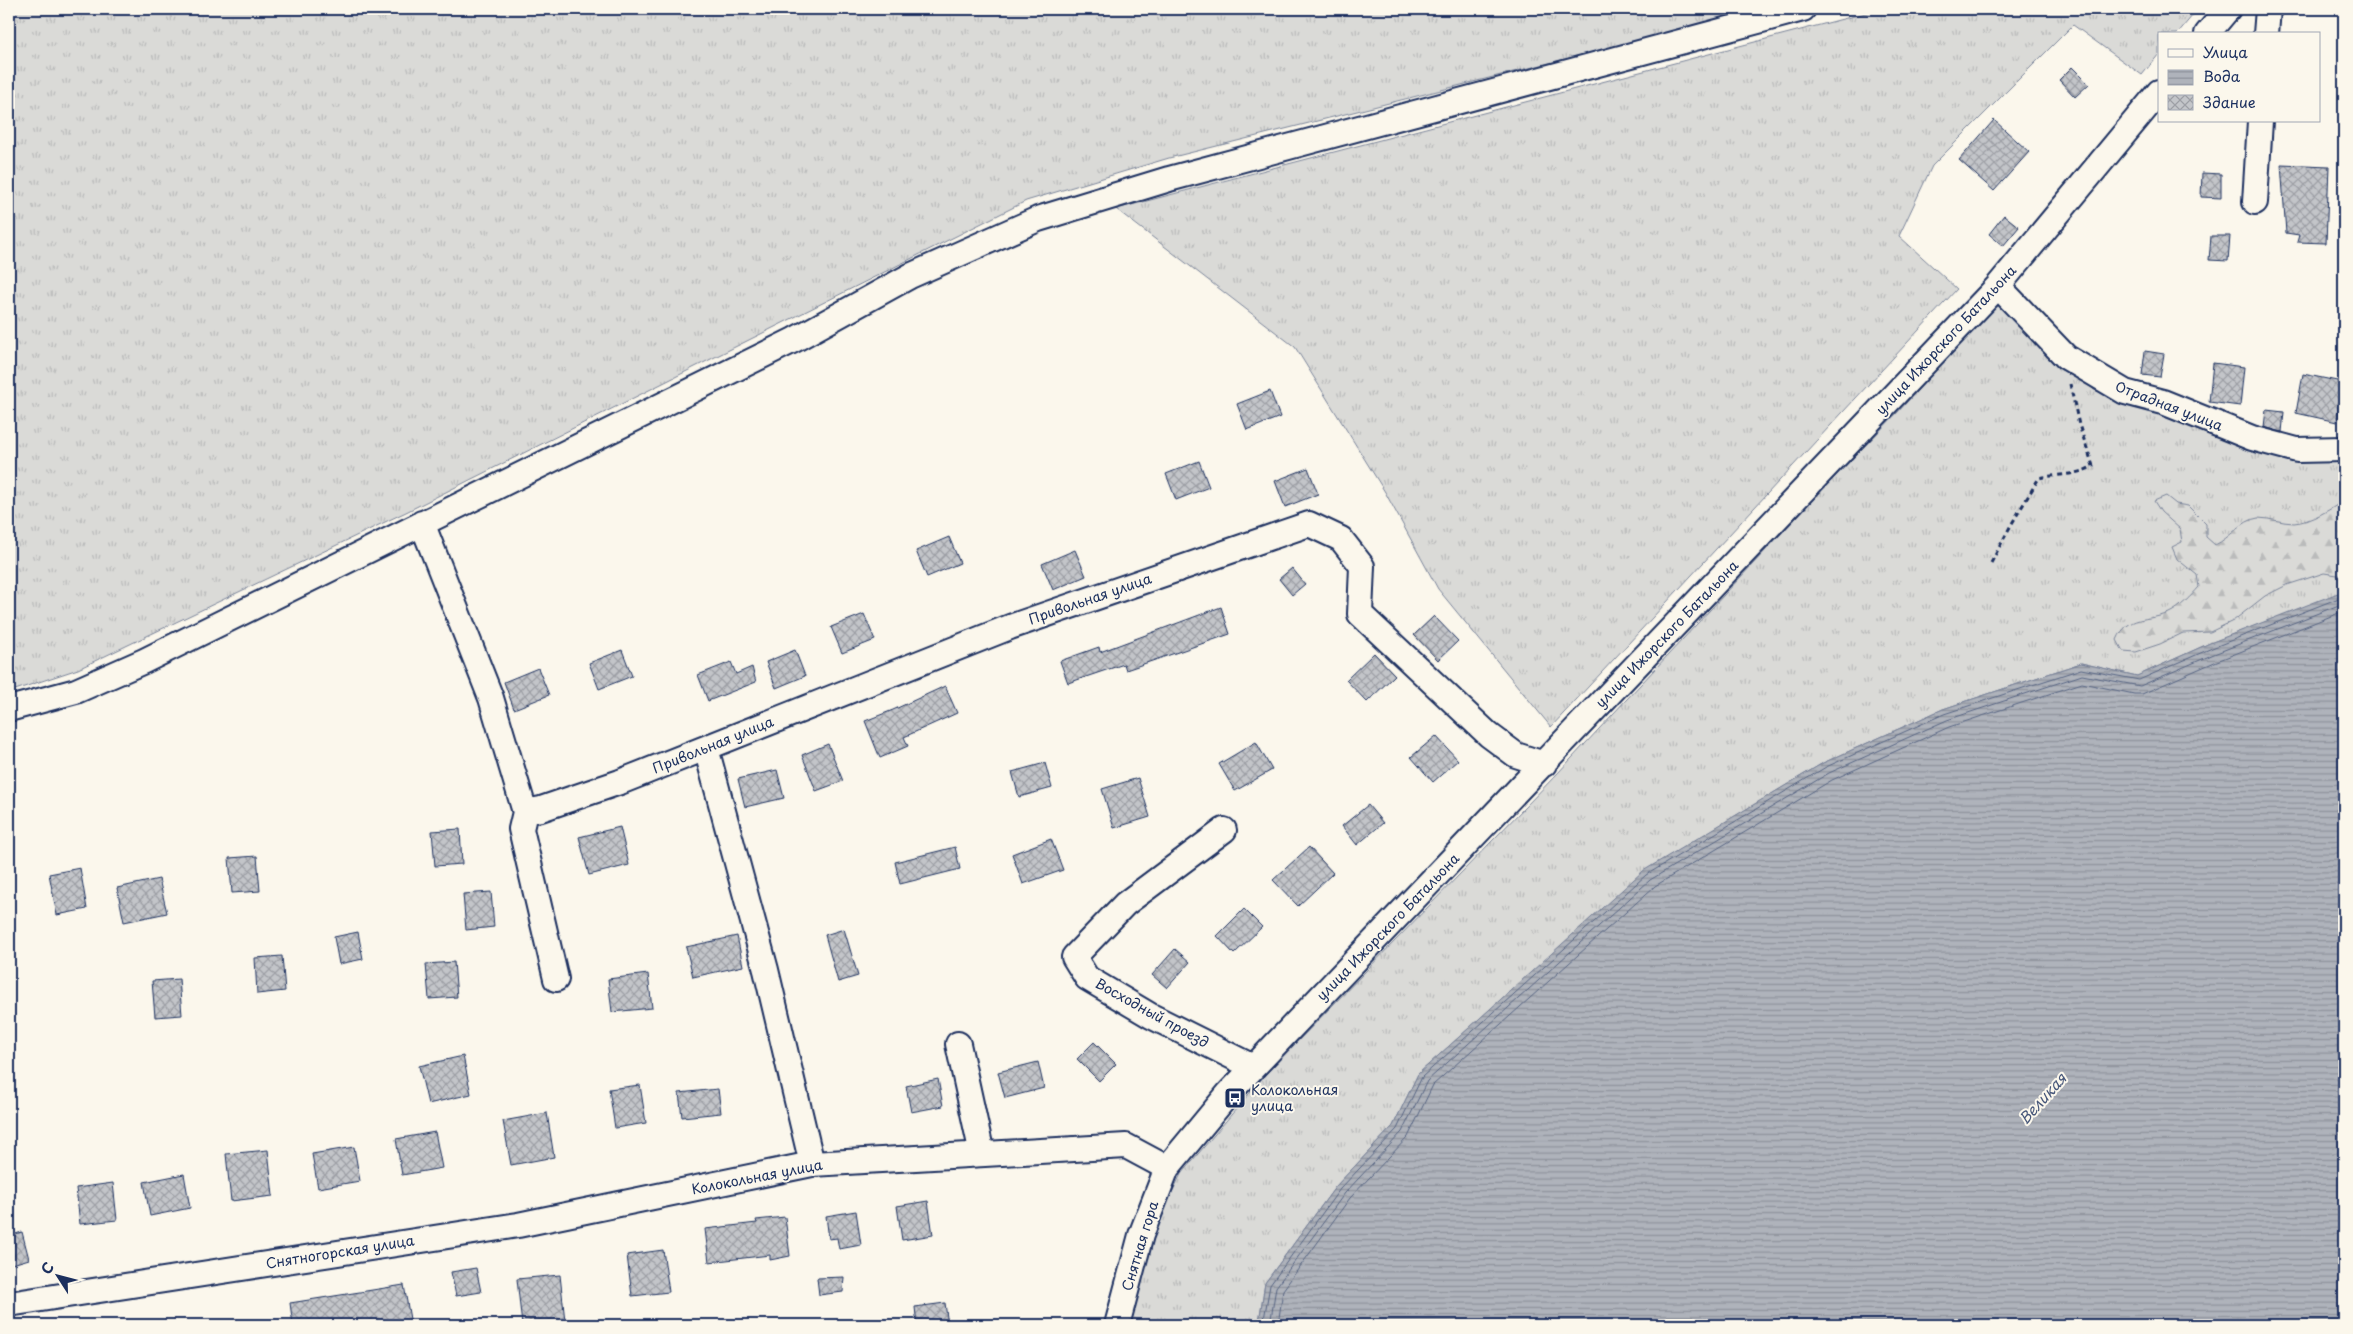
<svg xmlns="http://www.w3.org/2000/svg" width="2353" height="1334" viewBox="0 0 2353 1334" font-family="'Playpen Sans',sans-serif">
<defs>
<pattern id="grass-tufts" width="24" height="20" patternUnits="userSpaceOnUse" patternTransform="scale(1.25)"><rect width="24" height="20" fill="#dadad7"/><path d="M3 7l-1-3M5 7V3M7 7l1-3M15 17l-1-3M17 17v-4M19 17l1-3" fill="none" stroke="#babbbb"/></pattern>
<pattern id="forest-firs" width="22" height="20" patternUnits="userSpaceOnUse" patternTransform="scale(1.25)"><rect width="22" height="20" fill="#dadad7"/><path d="M5 1l3.5 6h-7zM16 11l3.5 6h-7z" fill="#babbbb"/></pattern>
<pattern id="water-rules" width="6" height="5" patternUnits="userSpaceOnUse" patternTransform="scale(1.25)"><rect width="6" height="5" fill="#afb3bb"/><path d="M0 2.5h6" fill="none" stroke="#8e929b"/></pattern>
<pattern id="building-cross-hatch" width="8" height="8" patternUnits="userSpaceOnUse" patternTransform="scale(1.25)"><rect width="8" height="8" fill="#c3c5c9"/><path d="M0 0l8 8M0 8l8-8" fill="none" stroke="#9ea0a6"/></pattern>
</defs>
<rect width="100%" height="100%" fill="#fbf7ec"/>
<filter id="ink" filterUnits="userSpaceOnUse"><feTurbulence type="fractalNoise" baseFrequency=".02" numOctaves="2"/><feDisplacementMap in="SourceGraphic" scale="10" xChannelSelector="R" yChannelSelector="G"/><feConvolveMatrix kernelMatrix="1 2 1 2 8 2 1 2 1" color-interpolation-filters="sRGB"/></filter>
<g filter="url(#ink)">
<path fill="url(#grass-tufts)" stroke="#7a849a" d="M9,9H1765L1169,158L1026,201L408,511L78,669L9,692Z
M1881,9H2198L2177,34H2159V54L2142,75L2073,25L1932,166L1899,236L1957,289L1551,727L1438,589L1385,492L1295,347L1116,209Z
M2001,297L2094,390L2266,449L2344,460V592L2210,643L2137,676L2081,663L1943,709L1823,763L1644,871L1418,1074L1393,1126L1336,1186L1265,1283L1259,1322L1257,1325H1128L1150,1238L1181,1174L1265,1075L1557,774L1821,491L1898,412Z"/>
<path fill="url(#forest-firs)" stroke="#7a849a" d="M2166,496L2176,504L2188,506L2206,524V537L2215,545C2230,538 2242,520 2258,518C2270,518 2282,523 2294,523C2311,522 2330,509 2344,501V576L2324,573L2287,585L2265,596L2233,621L2210,632L2183,633L2160,644L2136,652L2123,651L2117,640C2128,614 2147,622 2169,613C2180,608 2191,596 2199,587L2197,575L2177,559L2172,547L2182,542L2180,529L2161,512L2154,501Z"/>
<path fill="url(#water-rules)" stroke="#747e96" d="M2343,591L2344,1325H1257L1259,1322L1265,1283L1336,1186L1393,1126L1418,1074L1643,871L1823,763L1943,709L2081,663L2137,676L2210,643Z"/>
<g fill="none" stroke-linecap="round" stroke-linejoin="round">
<path stroke="#566483" stroke-width="1" d="M1263,1325L1270,1285L1340,1189L1397,1129L1422,1077L1646,875L1826,767L1944,714L2081,669L2139,680L2212,648L2344,596
M1270,1325L1276,1287L1345,1193L1402,1132L1427,1081L1650,880L1829,773L1947,720L2082,675L2140,686L2214,654L2344,603
M1278,1325L1283,1290L1350,1198L1408,1137L1433,1085L1655,886L1832,780L1949,727L2082,683L2134,694H2142L2217,661L2344,611"/>
</g>
<path fill="url(#building-cross-hatch)" stroke="#1b2f5e" d="M2072,67L2089,84L2075,97L2059,80Z
M1994,120L2029,152L1994,191L1959,160Z
M2281,164L2329,166L2326,243L2297,242L2299,235L2286,233Z
M2202,173L2221,174V198L2201,197Z
M2004,215L2019,227L2003,246L1989,234Z
M2211,236H2230L2228,261L2209,260Z
M2145,351L2164,354L2160,377L2142,375Z
M2213,363L2244,367L2240,406L2209,402Z
M2303,374L2342,382L2337,422L2296,413Z
M1270,391L1280,417L1247,430L1237,404Z
M2266,410L2284,412L2282,432L2264,427Z
M1199,461L1209,487L1176,500L1166,474Z
M1308,468L1318,494L1285,507L1275,481Z
M949,537L960,563L927,577L916,551Z
M1075,550L1086,576L1053,590L1042,564Z
M1292,568L1305,584L1292,595L1279,579Z
M1221,607L1230,634L1126,670L1124,664L1068,683L1060,661L1099,647L1100,652Z
M864,614L875,640L842,653L831,627Z
M1434,616L1458,641L1438,660L1414,635Z
M622,650L632,676L599,689L589,663Z
M795,650L805,676L776,688L766,662Z
M1374,653L1395,675L1367,702L1346,680Z
M731,662L736,674L752,667L756,682L708,701L698,675Z
M538,668L549,695L514,709L504,682Z
M945,686L957,713L904,737L908,746L880,758L865,721L893,710Z
M1436,736L1458,760L1433,782L1411,757Z
M1256,742L1272,770L1235,791L1219,764Z
M828,744L843,781L816,791L802,755Z
M1045,763L1052,788L1019,797L1012,772Z
M777,770L784,798L745,807L738,779Z
M1138,778L1150,817L1114,828L1102,789Z
M1368,805L1383,823L1357,845L1342,826Z
M620,827L629,865L589,875L579,837Z
M460,829L462,864L435,866L432,831Z
M1051,839L1063,870L1023,884L1012,854Z
M955,847L960,869L900,884L895,862Z
M1309,847L1333,873L1298,906L1273,880Z
M257,856L260,891L232,893L229,858Z
M80,868L87,909L57,915L49,874Z
M159,879L167,913L124,922L117,888Z
M491,892L494,927L466,930L463,894Z
M1244,909L1262,927L1234,954L1217,936Z
M844,929L858,976L838,982L825,935Z
M358,932L363,959L339,964L334,937Z
M737,936L743,966L693,977L686,947Z
M1175,949L1190,962L1167,988L1152,975Z
M282,956L285,991L257,994L255,958Z
M454,962L457,997L429,999L426,964Z
M648,974L652,1008L612,1012L608,979Z
M179,979L182,1015L155,1017L152,981Z
M1094,1042L1116,1064L1099,1081L1077,1059Z
M463,1056L471,1094L428,1104L419,1066Z
M1038,1062L1044,1088L1005,1098L998,1072Z
M938,1079L943,1106L911,1112L906,1086Z
M640,1085L646,1123L615,1128L609,1089Z
M718,1089L721,1113L682,1117L679,1093Z
M547,1113L554,1157L511,1165L503,1121Z
M435,1132L442,1168L402,1175L396,1139Z
M354,1147L360,1181L318,1188L312,1154Z
M268,1150L273,1196L231,1201L226,1154Z
M184,1174L190,1208L150,1216L144,1182Z
M113,1183L117,1220L80,1224L76,1188Z
M928,1201L933,1235L902,1240L897,1206Z
M856,1211L861,1245L839,1249L837,1238L829,1239L826,1216Z
M785,1217L790,1256L770,1260V1255L709,1262L705,1229L757,1223L756,1220Z
M22,1232L29,1259L9,1265V1236Z
M663,1250L669,1292L632,1296L627,1255Z
M476,1268L481,1292L456,1296L451,1272Z
M560,1275L565,1321L522,1325L517,1279Z
M844,1277L843,1292L819,1295L817,1278Z
M404,1285L411,1325H293L290,1303Z
M945,1303L948,1325H917L915,1307Z"/>
<g fill="none" stroke-linecap="round" stroke-linejoin="round">
<g stroke="#1b2f5e" stroke-width="28">
<path id="minor" d="M2207,34L2228,9
M2266,34L2268,9
M2255,202L2260,121
M1998,286L2066,357L2125,392L2163,402L2252,438L2297,450L2344,449
M422,523L491,698L525,812L541,809L620,782L1010,627L1309,524L1341,539L1362,566L1360,614L1489,735L1516,755L1544,764
M9,709L76,691L144,661L794,340L910,276L1038,219L1169,179L1803,9
M706,748L766,970L812,1164
M525,812L521,829L556,979
M1224,830L1125,904L1074,957L1087,978L1151,1016L1253,1067
M958,1044L982,1154
M9,1304L518,1225L812,1164L1126,1146L1167,1168
M1117,1325L1141,1235L1167,1168L1229,1093L1998,286L2159,92"/>
</g>
<path stroke="#1b2f5e" stroke-width="3" stroke-dasharray="5 4" stroke-linecap="butt" d="M1991,563L2011,525L2039,478C2057,474 2077,476 2093,466L2079,425L2070,384"/>
<use href="#minor" stroke="#fbf7ec" stroke-width="24"/>
</g>
</g>
<defs>
<g id="bus-square" transform="scale(1.125)"><rect x="-9" y="-9" width="18" height="18" rx="4" fill="#1b2f5e" stroke="#fbf7ec"/><path d="M-5-6H5V4H4V6H2V4H-2V6H-4V4H-5ZM-3.5-4V0h7V-4ZM-3.5 1.2v1.5H-2V1.2ZM2 1.2v1.5H3.5V1.2Z" fill="#fff"/></g>
</defs>
<g fill-rule="evenodd">
<use href="#bus-square" x="1235" y="1098"/>
</g>
<g text-anchor="middle" stroke-width="4" stroke-linejoin="round" paint-order="stroke">
<g font-size="14" fill="#1b2f5e" stroke="#fbf7ec">
<text transform="translate(1946 340) rotate(-47)" y="5">улица Ижорского Батальона</text>
<text transform="translate(2169 406) rotate(21)" y="5">Отрадная улица</text>
<text transform="translate(1090 599) rotate(-19)" y="5">Привольная улица</text>
<text transform="translate(1667 634) rotate(-46)" y="5">улица Ижорского Батальона</text>
<text transform="translate(713 745) rotate(-22)" y="5">Привольная улица</text>
<text transform="translate(1388 927) rotate(-46)" y="5">улица Ижорского Батальона</text>
<text transform="translate(1152 1013) rotate(29)" y="5">Восходный проезд</text>
<text transform="translate(757 1177) rotate(-11)" y="5">Колокольная улица</text>
<text transform="translate(1140 1246) rotate(-73)" y="5">Снятная гора</text>
<text transform="translate(340 1252) rotate(-9)" y="5">Снятногорская улица</text>
</g>
<g font-size="14" fill="#1b2f5e" stroke="#fbf7ec" text-anchor="start">
<text x="1251" y="1095">Колокольная<tspan x="1251" dy="16">улица</tspan></text>
</g>
<g font-size="15" font-style="italic" fill="#47577a" stroke="#fbf7ec">
<text transform="translate(2043 1099) rotate(-48)" y="5">Великая</text>
</g>
</g>
<rect width="2353" height="1334" fill="none" stroke="#fbf7ec" stroke-width="30"/>
<rect x="15" y="15" width="2323" height="1304" fill="none" stroke="#1b2f5e" stroke-width="2" filter="url(#ink)"/>
<rect x="2158" y="32" width="162" height="90" fill="#fbf7ec" stroke="#a1a7b3"/>
<rect x="2168" y="49" width="25" height="8" fill="#fbf7ec" stroke="#a1a7b3"/>
<text x="2203" y="58" font-size="15" fill="#1b2f5e">Улица</text>
<rect x="2168" y="70" width="25" height="15" fill="url(#water-rules)" stroke="#a1a7b3"/>
<text x="2203" y="82" font-size="15" fill="#1b2f5e">Вода</text>
<rect x="2168" y="95" width="25" height="15" fill="url(#building-cross-hatch)" stroke="#a1a7b3"/>
<text x="2203" y="108" font-size="15" fill="#1b2f5e">Здание</text>
<g transform="translate(58 1276) rotate(306)" stroke="#fbf7ec" stroke-width="4" paint-order="stroke">
<path d="M0-4L9 19L0 12L-9 19Z" fill="#1b2f5e"/>
<text y="-8" font-size="14" font-weight="bold" text-anchor="middle" fill="#1b2f5e">С</text>
</g>
</svg>
